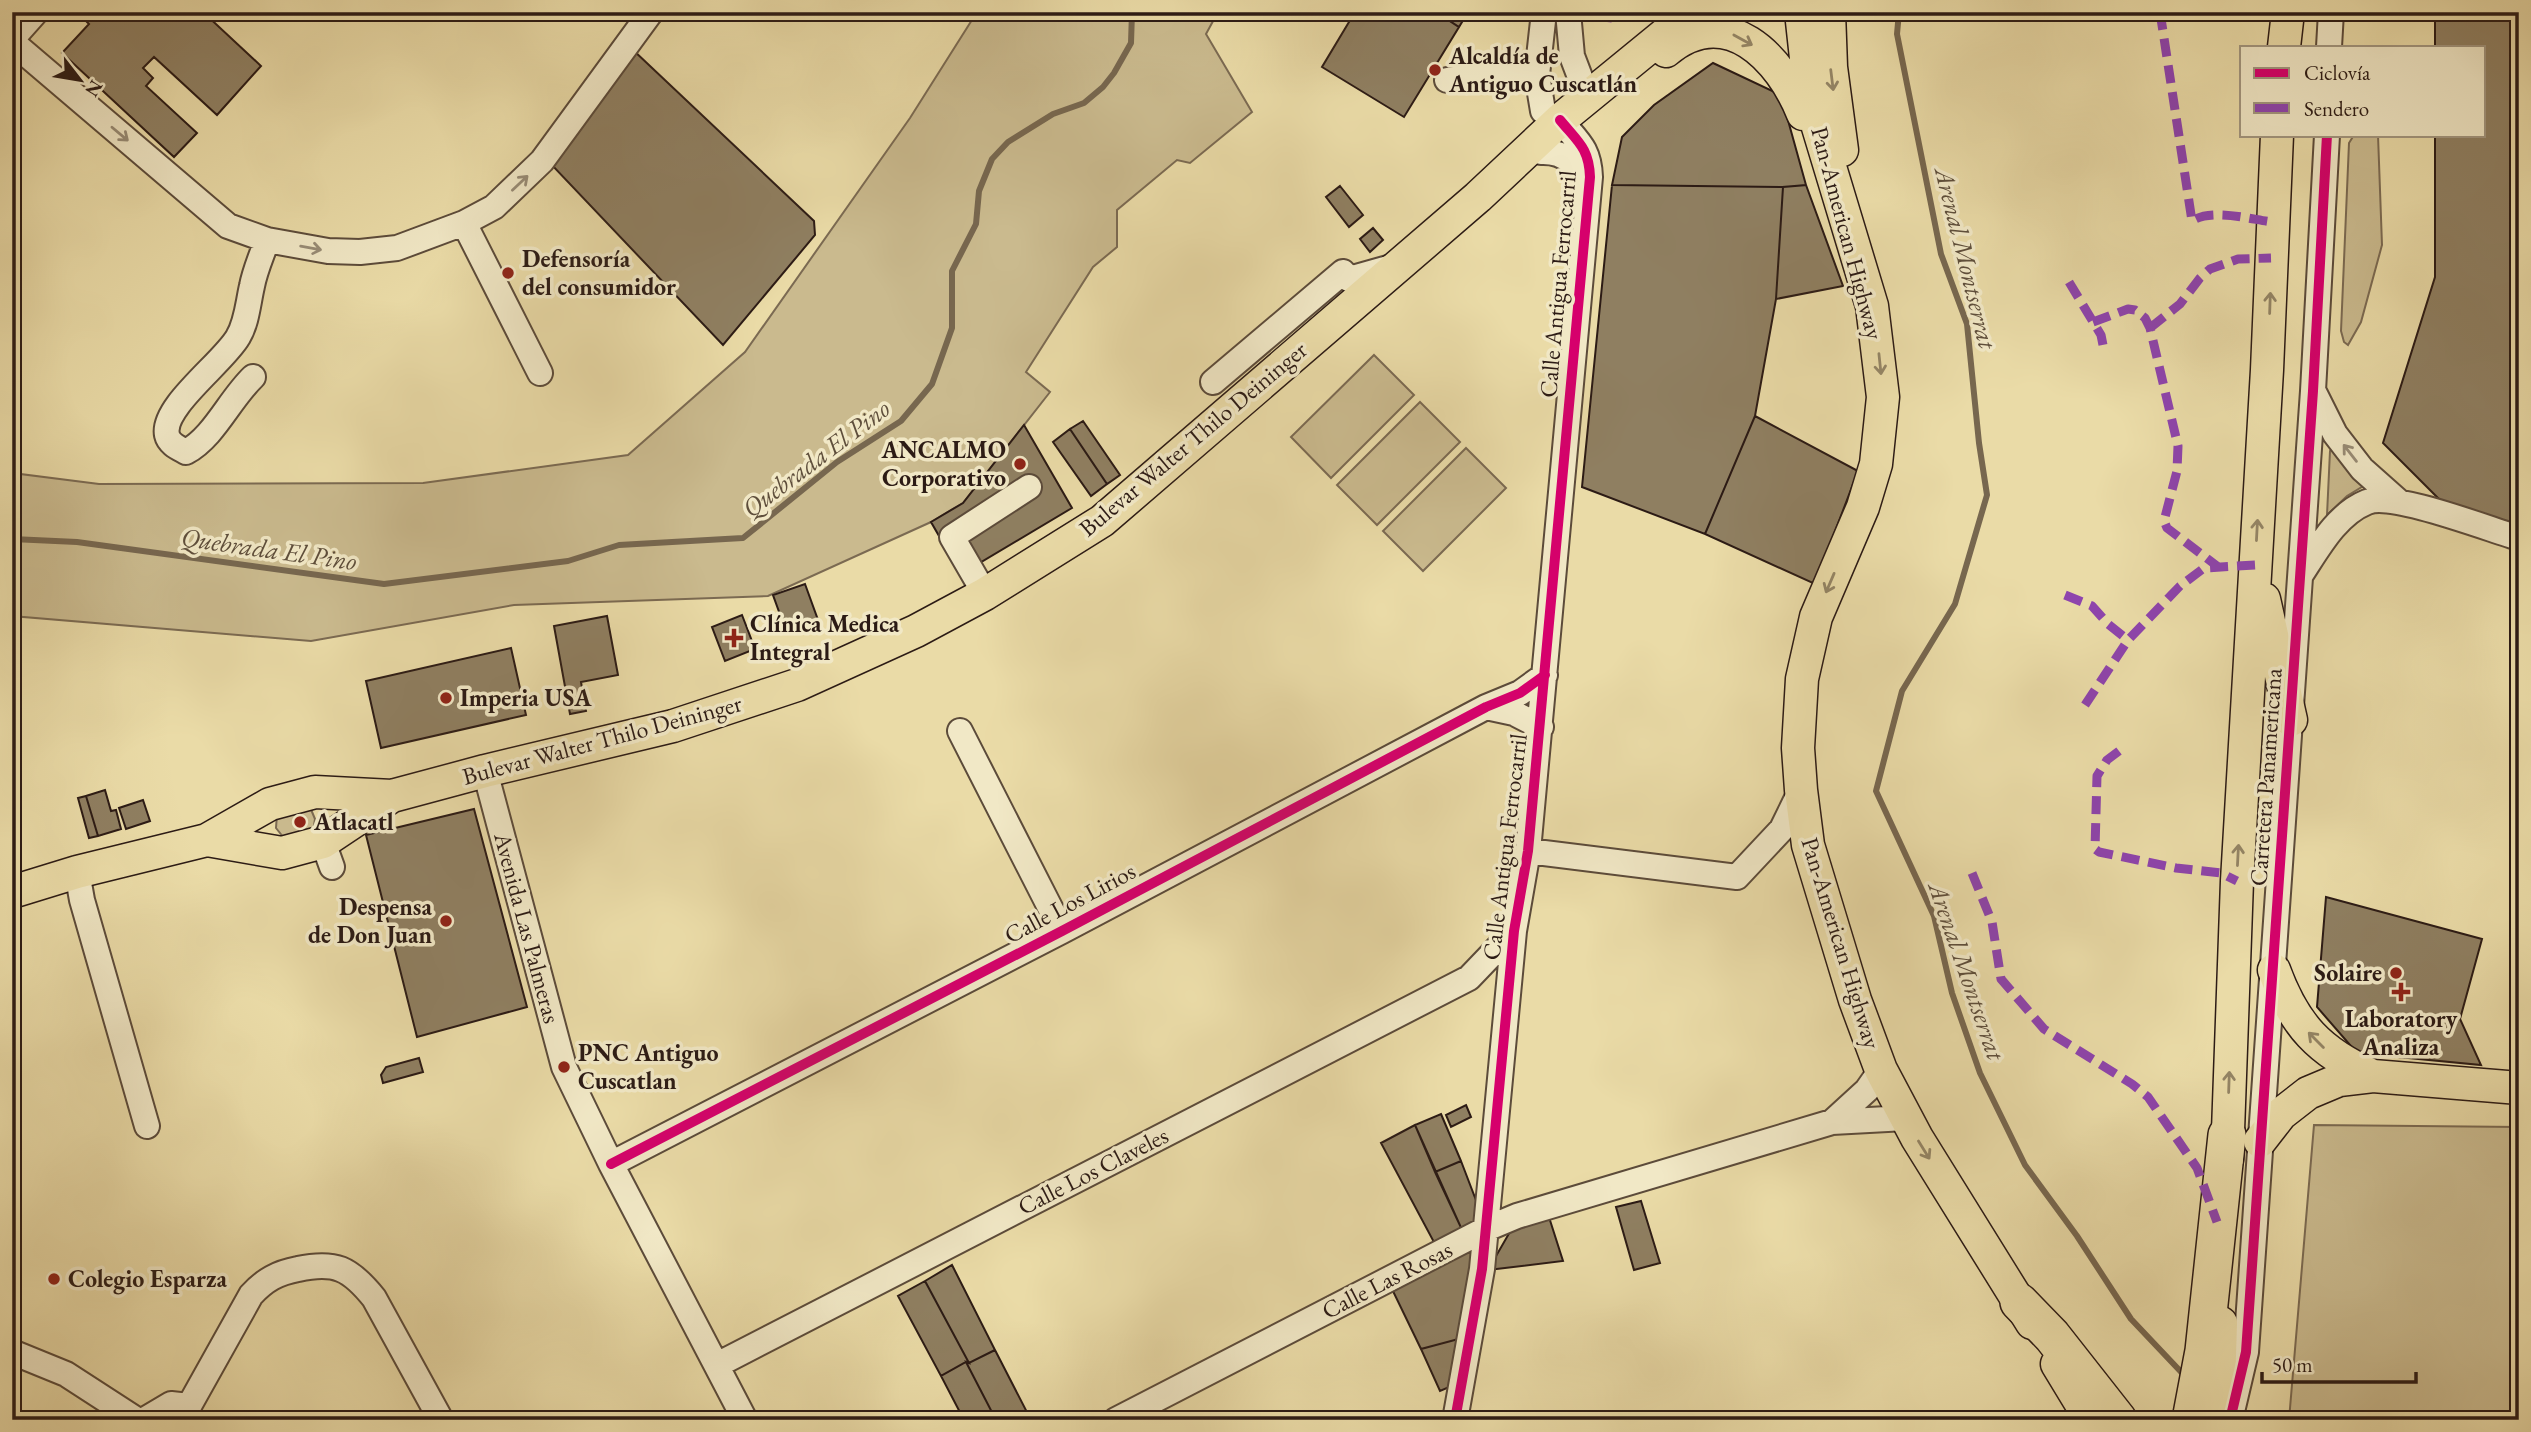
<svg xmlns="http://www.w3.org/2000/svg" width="2531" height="1432" viewBox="0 0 2531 1432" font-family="'EB Garamond',serif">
<rect width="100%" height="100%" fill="#eadba7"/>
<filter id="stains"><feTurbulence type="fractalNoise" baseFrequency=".00286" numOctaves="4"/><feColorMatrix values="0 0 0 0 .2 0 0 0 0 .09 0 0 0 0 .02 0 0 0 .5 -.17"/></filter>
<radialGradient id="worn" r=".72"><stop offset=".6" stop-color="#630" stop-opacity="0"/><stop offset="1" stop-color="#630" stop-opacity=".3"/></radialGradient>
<path fill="#caba8e" stroke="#7b6a52" stroke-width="2" d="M977,12H1218L1206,34L1252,112L1190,163L1177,160L1117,210V247L1093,267L1026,372L1050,392L963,503L931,522L768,596L514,605L311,641L12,616V473L99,484L423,483L628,455L745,352L910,118Z
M2354,135H2378L2382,245L2361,322L2348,345L2344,342L2341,331L2349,143Z
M1374,355L1414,395L1331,478L1291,437Z
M1420,402L1460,442L1377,525L1337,485Z
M1466,448L1506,488L1423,571L1383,531Z
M2332,448L2365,485L2347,496L2327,515L2330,451Z
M310,807L315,819L313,832L284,838L276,828L277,814Z
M2314,1125L2519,1127V1420H2289Z"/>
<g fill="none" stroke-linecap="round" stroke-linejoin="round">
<path stroke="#77674f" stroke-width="6" d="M1899,12L1897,34L1941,254L1967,324L1979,443L1987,495L1955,604L1902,691L1876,791L1934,916L1952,993L1980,1073L2025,1165L2077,1236L2131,1319L2183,1374
M12,539L77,542L384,584L568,561L619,545L743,538L837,462L901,421L932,384L952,328V271L976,224L979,191L992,159L1008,142L1053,114L1084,103L1103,87L1114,73L1131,43L1132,12"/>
</g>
<path fill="#8f7f61" stroke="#2c1b15" stroke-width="2" d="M86,12H203L261,66L217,115L154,57L143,68L153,78L146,86L197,133L174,157L62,53L89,24L82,17Z
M1355,12H1436L1459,27L1404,117L1322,67Z
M1436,12H1468L1459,27Z
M2435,12H2519V525L2445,505L2383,443L2435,277V135H2484V47H2435Z
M632,49L814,221L815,235L723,345L549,162Z
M1713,63L1781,95L1806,185L1783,187L1612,185L1622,137L1654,105Z
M1612,185L1783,187L1776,299L1755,416L1705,534L1582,487Z
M1806,185L1843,286L1776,299L1783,187Z
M1340,186L1363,215L1349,227L1326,197Z
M1373,228L1383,240L1370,252L1360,239Z
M1755,416L1858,471L1815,584L1705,534Z
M1083,421L1120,475L1107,484L1070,429Z
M1024,425L1072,508L961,574L931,522L963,503Z
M1070,429L1107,484L1091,496L1053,442Z
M805,584L818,620L786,631L773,595Z
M742,615L755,649L725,661L712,627Z
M607,616L618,675L581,682L586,711L570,714L554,626Z
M511,648L526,715L381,748L366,681Z
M105,790L111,811L116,810L121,829L98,836L86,796Z
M86,796L98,836L89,838L78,798Z
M143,800L150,821L126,829L119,808Z
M474,809L527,1007L417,1037L366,835Z
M2326,897L2482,939L2460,1019L2481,1065L2357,1053L2317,1007Z
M419,1058L423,1072L383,1083L381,1075L386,1067Z
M1466,1105L1471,1117L1451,1127L1446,1115Z
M1441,1114L1461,1161L1435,1172L1415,1125Z
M1415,1125L1463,1232L1436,1246L1381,1143Z
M1461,1161L1482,1216L1463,1232L1435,1172Z
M1641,1201L1660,1263L1634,1270L1616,1207Z
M1548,1214L1563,1261L1488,1270L1515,1223Z
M1478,1239L1466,1337L1421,1349L1390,1285Z
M952,1265L995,1350L969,1363L925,1281Z
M925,1281L969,1363L966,1362L941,1376L898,1296Z
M1466,1337L1461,1382L1440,1391L1421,1349Z
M995,1350L1031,1420H996L966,1362L969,1363Z
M966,1362L996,1420H964L941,1376Z"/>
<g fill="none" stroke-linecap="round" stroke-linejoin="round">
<g stroke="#5c4b3a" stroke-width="28">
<path id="minor" d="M1568,12L1572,56L1583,85
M12,39L36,12
M12,42L228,226L267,240L328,251L360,252L397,248L464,223L494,207L542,161L651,12
M2329,47L2331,12
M1447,80L1538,66
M1543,111L1537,75L1544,12
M1541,152C1569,151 1578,167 1584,192
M464,223L540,373
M253,377C229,400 214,437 186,452C179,448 169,444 167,435C161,407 224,362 238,337C247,322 248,303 252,286C255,270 262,255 267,240
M1213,382L1343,272L1349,279L1395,266
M2314,392L2335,434L2362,469L2398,501
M2302,573C2319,547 2337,514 2367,502C2393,492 2488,529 2519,538
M985,594L952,537L1029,487
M1486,707L1514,713L1541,727
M960,731L1062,931
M485,771L564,1067L611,1164L745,1420
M323,842L332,867
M1528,851L1737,877L1782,829L1801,790
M77,872L82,900L147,1126
M1832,1122L1867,1090L1881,1070
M611,1164L1062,931L1486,707L1520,693L1545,675
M12,1352L66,1374L137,1420
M717,1365L1469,978L1514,931
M144,1420L171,1404L189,1406
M188,1420L189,1406L251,1295C265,1280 277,1273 298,1269C335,1261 350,1268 374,1298L441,1420
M1116,1420L1486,1229L1517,1216L1832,1122L1906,1118
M1455,1420L1482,1269L1514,931L1528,851L1590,177C1589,148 1578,142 1560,120
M2230,1420L2246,1352L2313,391L2327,135"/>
</g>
<g stroke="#2c1b15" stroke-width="35">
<path id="major" d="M1801,12L1811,104L1872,306L1883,397L1876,464L1863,507L1816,617L1802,679L1798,748L1801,790L1808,845L1855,1000L1881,1070L1917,1138L2032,1323
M1829,12L1831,67L1842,150
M2284,47L2288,12
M1666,51C1726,0 1781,58 1803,114
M2264,599L2291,720
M207,840L282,853L323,842L392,796L485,771L673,726L797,685L916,631L985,594L1102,521L1478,197L1560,120L1692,12
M12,892L77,872L207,840L270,804L315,792L392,796
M2274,970C2294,1025 2319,1052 2373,1076
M2260,1141L2281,1114L2308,1093L2339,1080L2373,1076L2519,1088
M2227,1159L2237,881L2267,370L2277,135
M2057,1364L2091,1420
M2218,1420L2221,1323"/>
</g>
<g stroke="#2c1b15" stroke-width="40">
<path id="highway" d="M2019,1302L2052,1336L2118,1420
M2191,1420L2204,1351L2227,1135"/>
</g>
<use href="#minor" stroke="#f1e8c6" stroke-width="24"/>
<use href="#major" stroke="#eadba7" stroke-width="32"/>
<use href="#highway" stroke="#eadba7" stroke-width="37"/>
<path stroke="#8e44ad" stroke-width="9" stroke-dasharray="18 9" stroke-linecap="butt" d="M2160,12L2192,221C2211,208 2249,219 2272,222
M1607,22L1608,12
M2069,282L2101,335L2103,345
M2093,322L2128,309L2135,310L2145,318L2150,328L2178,446L2177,471L2164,521L2167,528L2217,566
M2150,328L2180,304L2200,278L2210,269L2238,259L2271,258
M2065,595L2092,606L2108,624L2128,640
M2085,705L2128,640L2180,586L2204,568L2255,565
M2119,751L2107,760L2097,776L2095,849L2099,852L2176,868L2221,873L2237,881
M1972,873L1992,922L2001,979L2044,1029L2132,1084L2148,1097L2197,1168L2217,1222"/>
<g stroke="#f1e8c6" stroke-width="15">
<path id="cycleway" d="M611,1164L1062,931L1486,707L1520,693L1545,675
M1455,1420L1482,1269L1514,931L1528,851L1590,177C1589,148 1578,142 1560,120
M2230,1420L2246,1352L2313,391L2327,135"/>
</g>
<use href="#cycleway" stroke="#d6006c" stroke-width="10"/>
</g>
<defs><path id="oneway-shaft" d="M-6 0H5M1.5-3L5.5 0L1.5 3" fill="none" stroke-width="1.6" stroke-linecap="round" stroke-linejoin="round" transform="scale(1.75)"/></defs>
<g stroke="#948565">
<use href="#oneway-shaft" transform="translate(1743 40) rotate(29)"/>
<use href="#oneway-shaft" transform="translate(1832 80) rotate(83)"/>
<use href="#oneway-shaft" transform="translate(2270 303) rotate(-88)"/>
<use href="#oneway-shaft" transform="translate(1880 364) rotate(84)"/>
<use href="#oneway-shaft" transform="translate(2257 530) rotate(-87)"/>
<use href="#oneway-shaft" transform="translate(1830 583) rotate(113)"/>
<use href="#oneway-shaft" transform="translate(2238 855) rotate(-87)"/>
<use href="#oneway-shaft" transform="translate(2316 1040) rotate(-135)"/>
<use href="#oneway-shaft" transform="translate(2229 1082) rotate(-88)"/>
<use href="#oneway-shaft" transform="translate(1924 1150) rotate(58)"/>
</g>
<g stroke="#988c76">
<use href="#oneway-shaft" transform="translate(120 134) rotate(40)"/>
<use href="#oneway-shaft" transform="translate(520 183) rotate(-43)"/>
<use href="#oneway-shaft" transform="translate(311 248) rotate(10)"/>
<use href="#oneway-shaft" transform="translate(2350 453) rotate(-128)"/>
</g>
<g fill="#8f2418" stroke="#f1e8c6" stroke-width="2.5">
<circle cx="1435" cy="70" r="7"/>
<circle cx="508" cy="273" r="7"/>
<circle cx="1020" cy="464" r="7"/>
<path d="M730.5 627.5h7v7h7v7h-7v7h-7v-7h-7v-7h7z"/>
<circle cx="446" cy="698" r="7"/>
<circle cx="300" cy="822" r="7"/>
<circle cx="446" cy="921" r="7"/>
<circle cx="2396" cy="973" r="7"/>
<path d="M2397.5 981.5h7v7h7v7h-7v7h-7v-7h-7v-7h7z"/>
<circle cx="564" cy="1067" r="7"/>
<circle cx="54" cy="1279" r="7"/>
</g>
<g text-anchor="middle" stroke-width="7" stroke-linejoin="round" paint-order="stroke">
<g font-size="24" font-weight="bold" fill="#2c1b15" stroke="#f1e8c6" text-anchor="start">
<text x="1449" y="64">Alcaldía de<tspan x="1449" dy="28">Antiguo Cuscatlán</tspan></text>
<text x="522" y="267">Defensoría<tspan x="522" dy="28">del consumidor</tspan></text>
<text x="1006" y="458" text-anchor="end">ANCALMO<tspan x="1006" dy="28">Corporativo</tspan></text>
<text x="750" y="632">Clínica Medica<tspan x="750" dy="28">Integral</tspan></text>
<text x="460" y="706">Imperia USA</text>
<text x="314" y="830">Atlacatl</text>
<text x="432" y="915" text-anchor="end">Despensa<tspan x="432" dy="28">de Don Juan</tspan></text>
<text x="2382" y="981" text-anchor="end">Solaire</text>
<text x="2401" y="1027" text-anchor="middle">Laboratory<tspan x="2401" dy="28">Analiza</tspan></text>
<text x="578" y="1061">PNC Antiguo<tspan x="578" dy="28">Cuscatlan</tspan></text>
<text x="68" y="1287">Colegio Esparza</text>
</g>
<g font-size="24" fill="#2c1b15" stroke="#f1e8c6">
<text transform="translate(1847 233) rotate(75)" y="8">Pan-American Highway</text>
<text transform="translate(1558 284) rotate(-85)" y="8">Calle Antigua Ferrocarril</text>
<text transform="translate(1193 439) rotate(-40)" y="8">Bulevar Walter Thilo Deininger</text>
<text transform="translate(602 740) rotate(-15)" y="8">Bulevar Walter Thilo Deininger</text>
<text transform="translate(2266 777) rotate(-86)" y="8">Carretera Panamericana</text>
<text transform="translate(1505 847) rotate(-83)" y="8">Calle Antigua Ferrocarril</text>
<text transform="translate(1070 903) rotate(-28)" y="8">Calle Los Lirios</text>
<text transform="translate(527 928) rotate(75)" y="8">Avenida Las Palmeras</text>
<text transform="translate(1841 943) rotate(73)" y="8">Pan-American Highway</text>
<text transform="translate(1093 1171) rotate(-27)" y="8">Calle Los Claveles</text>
<text transform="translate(1387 1280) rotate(-27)" y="8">Calle Las Rosas</text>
</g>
<g font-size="26" font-style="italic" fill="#5e4e3b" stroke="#f1e8c6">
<text transform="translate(1966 258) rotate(76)" y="9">Arenal Montserrat</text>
<text transform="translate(816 458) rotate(-37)" y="9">Quebrada El Pino</text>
<text transform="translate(269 549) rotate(8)" y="9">Quebrada El Pino</text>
<text transform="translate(1967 971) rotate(71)" y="9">Arenal Montserrat</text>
</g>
</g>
<rect width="2531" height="1432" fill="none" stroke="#eadba7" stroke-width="42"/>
<rect x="14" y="14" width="2503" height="1404" fill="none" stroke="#2c1b15" stroke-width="3.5"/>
<rect x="21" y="21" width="2489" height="1390" fill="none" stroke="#2c1b15" stroke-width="2"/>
<rect x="2240" y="46" width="245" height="91" fill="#f1e8c6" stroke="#a2967f" stroke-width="2"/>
<rect x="2254" y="68" width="35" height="10" fill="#d6006c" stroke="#a2967f" stroke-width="2"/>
<text x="2304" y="80" font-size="21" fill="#2c1b15">Ciclovía</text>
<rect x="2254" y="103" width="35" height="10" fill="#8e44ad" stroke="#a2967f" stroke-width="2"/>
<text x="2304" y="116" font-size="21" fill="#2c1b15">Sendero</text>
<g transform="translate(80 80) rotate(121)" stroke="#f1e8c6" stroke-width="5" paint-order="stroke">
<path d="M0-5L12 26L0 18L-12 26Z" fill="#2c1b15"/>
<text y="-10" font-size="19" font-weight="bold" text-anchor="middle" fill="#2c1b15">N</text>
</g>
<path d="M2262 1372v10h154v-10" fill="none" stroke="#2c1b15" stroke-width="3.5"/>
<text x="2272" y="1372" font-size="21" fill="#2c1b15" stroke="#f1e8c6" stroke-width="5" paint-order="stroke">50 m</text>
<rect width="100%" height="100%" filter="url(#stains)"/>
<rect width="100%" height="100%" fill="url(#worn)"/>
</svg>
